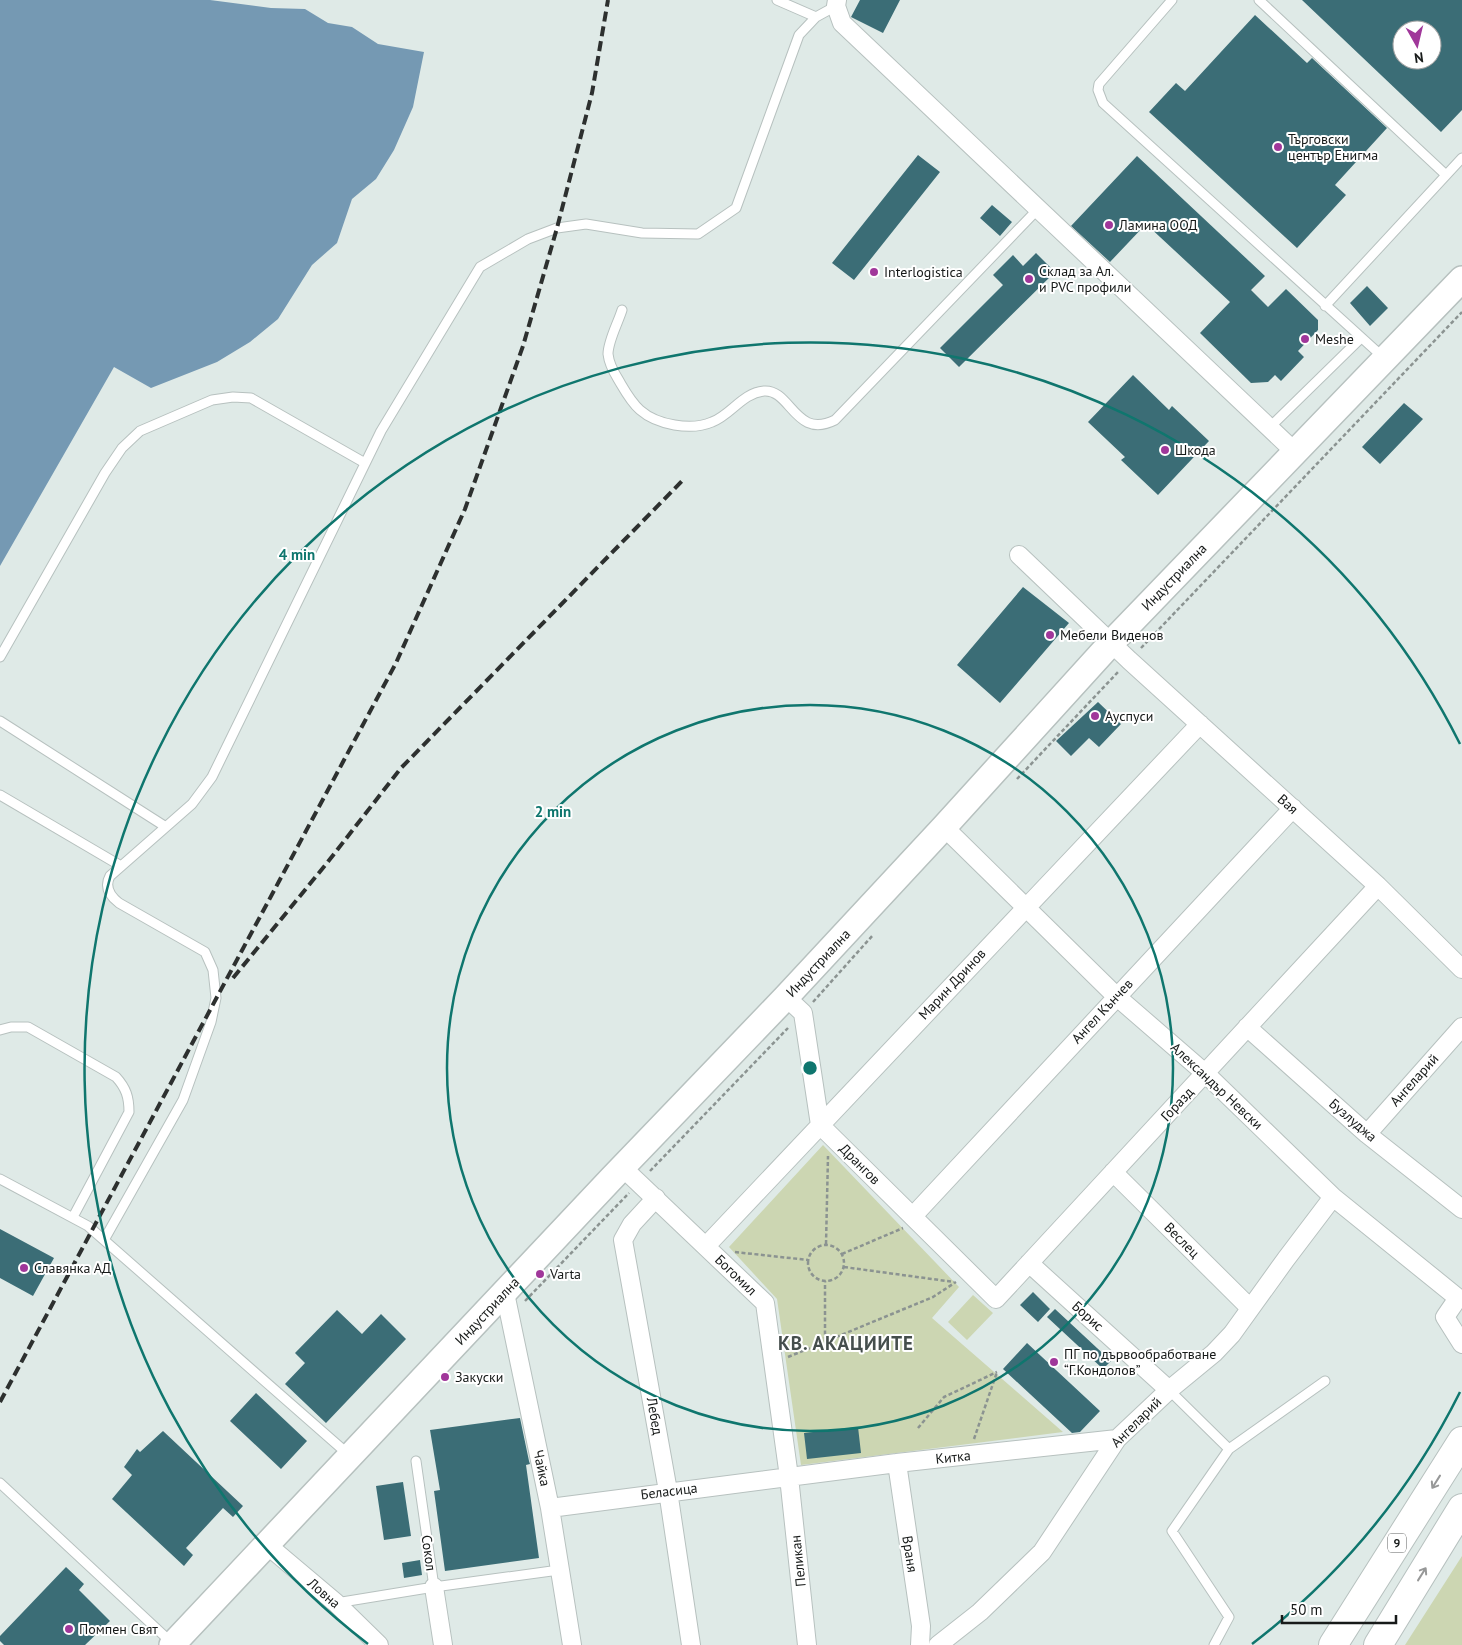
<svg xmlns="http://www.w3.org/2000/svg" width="1462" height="1645" viewBox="0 0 1462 1645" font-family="'PT Sans',sans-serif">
<rect width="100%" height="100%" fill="#dfeae7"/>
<path fill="#ccd6b2" d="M823,1145L959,1287L932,1318L1063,1432L801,1465L777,1299L729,1247Z
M973,1295L993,1313L967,1340L948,1322Z
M1462,1556V1645H1405Z"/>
<path fill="#7599b3" d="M0,0H210L271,8L305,9L328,23L352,27L378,44L424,52L413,107L394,150L376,179L352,199L337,243L312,265L278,319L250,342L217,362L151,388L114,367L0,566Z"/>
<path fill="#3b6d76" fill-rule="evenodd" d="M860,0H900L883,33L851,17Z
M1302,0H1462V110L1441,132ZM1402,30H1432V60H1402Z
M1255,15L1307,63L1312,58L1387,128L1335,185L1346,195L1297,248L1149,112L1176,83L1185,91Z
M918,155L940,172L854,280L832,263Z
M1137,156L1265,276L1251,290L1268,307L1286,289L1318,320V330L1298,351L1304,357L1281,381L1275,375L1268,382L1251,383L1200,333L1230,302L1146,224L1110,262L1071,226Z
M992,205L1012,222L1000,236L980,218Z
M1036,253L1055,272L959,367L940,348L1003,285L993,275L1013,255L1023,266Z
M1367,286L1388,308L1370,326L1350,303Z
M1133,375L1169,410L1172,406L1209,441L1158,495L1121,460L1125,457L1088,422Z
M1404,403L1423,419L1380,464L1362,447Z
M1023,587L1069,623L1000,703L957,665Z
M1098,702L1121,724L1099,747L1089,738L1071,756L1056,741Z
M0,1229L54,1258L33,1296L0,1278Z
M1033,1292L1050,1309L1038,1322L1020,1305Z
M1055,1309L1111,1361L1103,1369L1047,1317Z
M337,1310L362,1334L381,1314L406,1339L326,1423L285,1384L305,1363L295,1353Z
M1027,1343L1100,1411L1080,1432L1072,1433L1003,1369Z
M256,1393L307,1441L281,1469L230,1421Z
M520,1418L529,1461L530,1464L526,1465L539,1558L445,1571L434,1491L440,1490L430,1430Z
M858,1427L861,1453L807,1459L804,1433Z
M163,1431L243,1506L233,1517L223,1508L186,1548L193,1555L184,1566L112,1499L132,1475L124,1467L137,1449L140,1452Z
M403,1482L411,1536L384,1540L376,1486Z
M420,1560L422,1575L404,1578L402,1563Z
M66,1567L84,1584L79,1590L110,1621L85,1645H4L0,1641V1636Z"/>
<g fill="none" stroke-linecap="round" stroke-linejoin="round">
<g stroke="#b7c1bf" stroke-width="11">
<path id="service" d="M777,0L816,17
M1172,0L1099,84L1098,90L1103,103L1384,358
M1259,0L1446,175
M1325,306L1462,158
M622,310C618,323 608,341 608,354C609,363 613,371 618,379C624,389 630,401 640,410C657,425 691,431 712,422C731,415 742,393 764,391C791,389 795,440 835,420L1038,209
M1269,428L1361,338
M0,657L105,473L122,448L140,431L212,400L233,397L251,398L365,463
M0,721L166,827
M0,795L121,866
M0,1030L11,1027H28L116,1077C126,1088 129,1097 129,1112L73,1217
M0,1179L88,1226L349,1455
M104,1240L183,1100L211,1022L216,998L213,970L205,952L119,903C110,896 104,887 110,876L192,804L212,777L381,431L480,267L528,239L557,228L586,224L642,233L698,234L736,208L799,35L816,17L836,6
M1169,1390L1229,1449L1172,1531L1229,1617L1214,1645
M1229,1449L1325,1381
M416,1461L434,1587
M0,1483L173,1644
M336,1603L434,1587L559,1570"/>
</g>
<g stroke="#b7c1bf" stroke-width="20">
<path id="minor" d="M837,0L836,6L842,23L1295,452
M1019,555L1129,660L1378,886L1462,969
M944,827L1116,996L1206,1074L1333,1197L1458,1298L1445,1317L1462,1344
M786,997L803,1013L820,1125L996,1299L1378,886
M1247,1027L1367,1134L1462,1209
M1367,1134L1462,1027
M622,1167L765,1303L789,1477L807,1645
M1113,1172L1250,1308
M656,1198L632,1224L623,1240L668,1491L691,1645
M913,1216L1293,808
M706,1246L1200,724
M1029,1263L1169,1390
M505,1293L550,1508L572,1645
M897,1463L921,1626L920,1645
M550,1508L897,1463L1117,1439
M266,1544L336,1603L379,1645
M434,1587L443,1645
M938,1645L980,1612L1042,1552L1117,1439L1169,1390L1214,1353L1232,1334L1286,1259L1333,1197"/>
</g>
<g stroke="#b7c1bf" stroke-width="28">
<path id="secondary" d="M172,1645L612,1178L786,997L944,827L1112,642L1462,279"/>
</g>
<g stroke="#b7c1bf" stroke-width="30">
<path id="trunk" d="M1333,1645L1462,1441
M1378,1645L1462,1508"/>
</g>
<path stroke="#8b9391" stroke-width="2.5" stroke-dasharray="4 2.5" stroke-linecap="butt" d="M1141,648L1462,312
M1017,779L1118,672
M813,1002L873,935
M650,1171L788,1028
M826,1244L828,1156
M808 1263a18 18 0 1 1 36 0a18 18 0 1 1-36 0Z
M735,1252L808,1260
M842,1254L903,1228
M844,1267L954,1282
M525,1301L629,1193
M825,1341V1281
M788,1357L933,1297L956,1282
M918,1428L944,1397L997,1372
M974,1439L997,1372"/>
<use href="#service" stroke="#fff" stroke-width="9"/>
<use href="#minor" stroke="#fff" stroke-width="18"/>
<use href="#secondary" stroke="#fff" stroke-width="25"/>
<use href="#trunk" stroke="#fff" stroke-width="28"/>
<path stroke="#2d302f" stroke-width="4" stroke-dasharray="10 5" stroke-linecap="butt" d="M233,978L327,863L401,768L685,478
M0,1402L396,663L465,509L523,346L557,228L592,93L608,0"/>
</g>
<defs><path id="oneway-shaft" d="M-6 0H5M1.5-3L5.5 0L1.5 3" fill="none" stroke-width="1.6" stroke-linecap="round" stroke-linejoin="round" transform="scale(1.25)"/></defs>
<g stroke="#979898">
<use href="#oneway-shaft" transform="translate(1436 1482) rotate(122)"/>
<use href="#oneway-shaft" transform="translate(1422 1574) rotate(-58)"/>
</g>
<g fill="none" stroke="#0f766e" stroke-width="2.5">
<circle cx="810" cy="1068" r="363"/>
<path d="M1460 1392A726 726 0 0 1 1252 1644M368 1644A726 726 0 1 1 1460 744"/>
</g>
<g fill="#a0379a" stroke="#fff" stroke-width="2">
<circle cx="1278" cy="147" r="5"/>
<circle cx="1109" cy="225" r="5"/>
<circle cx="874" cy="272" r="5"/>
<circle cx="1029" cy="279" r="5"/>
<circle cx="1305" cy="339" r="5"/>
<circle cx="1165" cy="450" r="5"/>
<circle cx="1050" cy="635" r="5"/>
<circle cx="1095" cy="716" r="5"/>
<circle cx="24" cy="1268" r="5"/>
<circle cx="540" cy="1274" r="5"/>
<circle cx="1054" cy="1362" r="5"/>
<circle cx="445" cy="1377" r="5"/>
<circle cx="69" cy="1629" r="5"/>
</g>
<g text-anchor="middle" stroke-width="4" stroke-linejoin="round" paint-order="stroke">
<rect fill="#fff" stroke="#5d5f5e" stroke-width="1" x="1388" y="1533.5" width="18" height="19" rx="4"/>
<g font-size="12" font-weight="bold" fill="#171a19">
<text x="1397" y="1547">9</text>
</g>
<g font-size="14" fill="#171a19" stroke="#fff" text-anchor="start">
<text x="1288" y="144">Търговски<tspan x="1288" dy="16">център Енигма</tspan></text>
<text x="1119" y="230">Ламина ООД</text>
<text x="1039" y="276">Склад за Ал.<tspan x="1039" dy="16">и PVC профили</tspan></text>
<text x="884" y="277">Interlogistica</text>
<text x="1315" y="344">Meshe</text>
<text x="1175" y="455">Шкода</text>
<text x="1060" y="640">Мебели Виденов</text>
<text x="1105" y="721">Ауспуси</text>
<text x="34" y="1273">Славянка АД</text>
<text x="550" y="1279">Varta</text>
<text x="1064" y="1359">ПГ по дървообработване<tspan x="1064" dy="16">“Г.Кондолов”</tspan></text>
<text x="455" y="1382">Закуски</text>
<text x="79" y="1634">Помпен Свят</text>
</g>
<g font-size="14" fill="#171a19" stroke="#fff">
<text transform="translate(1174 577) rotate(-46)" y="5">Индустриална</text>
<text transform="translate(1288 804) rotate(42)" y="5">Вая</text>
<text transform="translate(818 963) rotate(-47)" y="5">Индустриална</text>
<text transform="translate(952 984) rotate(-47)" y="5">Марин Дринов</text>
<text transform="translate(1102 1011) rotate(-47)" y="5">Ангел Кънчев</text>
<text transform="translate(1414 1080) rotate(-48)" y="5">Ангеларий</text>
<text transform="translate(1217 1086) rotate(43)" y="5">Александър Невски</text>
<text transform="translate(1177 1104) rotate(-47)" y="5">Горазд</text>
<text transform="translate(1353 1120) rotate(41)" y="5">Бузлуджа</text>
<text transform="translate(860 1164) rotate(45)" y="5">Дрангов</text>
<text transform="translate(1182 1240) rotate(45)" y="5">Веслец</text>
<text transform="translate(736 1275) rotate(44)" y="5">Богомил</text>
<text transform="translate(487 1311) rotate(-47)" y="5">Индустриална</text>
<text transform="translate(1088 1316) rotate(42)" y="5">Борис</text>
<text transform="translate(655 1416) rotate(80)" y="5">Лебед</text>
<text transform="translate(1136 1422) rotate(-45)" y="5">Ангеларий</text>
<text transform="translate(953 1457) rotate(-6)" y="5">Китка</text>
<text transform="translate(542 1468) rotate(78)" y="5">Чайка</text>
<text transform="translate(669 1491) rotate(-7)" y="5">Беласица</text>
<text transform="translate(429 1553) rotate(82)" y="5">Сокол</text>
<text transform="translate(910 1554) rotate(81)" y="5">Враня</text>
<text transform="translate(798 1561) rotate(-96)" y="5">Пеликан</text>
<text transform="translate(324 1593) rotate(41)" y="5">Ловна</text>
</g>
<g font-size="19" font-weight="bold" letter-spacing="1" fill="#454e4c" stroke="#fff">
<text x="846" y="1350">КВ. АКАЦИИТЕ</text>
</g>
</g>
<circle cx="810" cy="1068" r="8" fill="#0f766e" stroke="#fff" stroke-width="2.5"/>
<g font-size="15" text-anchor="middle" font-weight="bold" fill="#0f766e" stroke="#fff" stroke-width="4" stroke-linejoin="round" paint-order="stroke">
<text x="297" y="560">4 min</text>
<text x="553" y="817">2 min</text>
</g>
<g transform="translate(1417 45) rotate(172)"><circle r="24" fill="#ffffff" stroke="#a2a3a3"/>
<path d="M0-4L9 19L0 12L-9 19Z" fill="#a0379a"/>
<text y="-8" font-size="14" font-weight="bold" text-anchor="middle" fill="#171a19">N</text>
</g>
<path d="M1282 1615v8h114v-8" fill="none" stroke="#171a19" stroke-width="2.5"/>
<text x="1290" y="1615" font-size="15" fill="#171a19" stroke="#ffffff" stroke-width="4" paint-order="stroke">50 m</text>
</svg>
